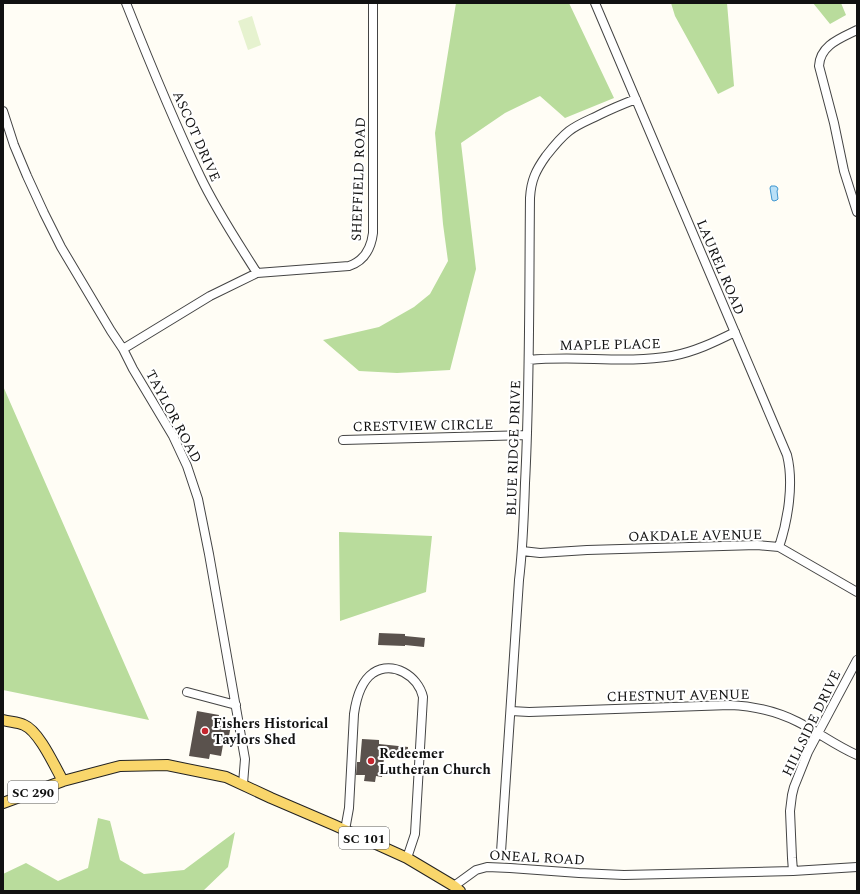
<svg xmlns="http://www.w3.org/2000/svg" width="860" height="894" viewBox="0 0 860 894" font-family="Spectral,serif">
<rect width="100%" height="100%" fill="#fffdf5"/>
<path fill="#b9dc9c" d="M456,3H569L614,98L565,118L540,96L505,113L461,143L476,269L450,370L397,373L359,371L323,340L379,327L414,307L430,294L448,261L443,224L435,133Z
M671,3H727L734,86L718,94L675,16Z
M813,3H841L846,15L830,24Z
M3,386L149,720L3,690Z
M339,532L432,536L426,592L340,621Z
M98,818L110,821L120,860L144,874L184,870L235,832L228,867L203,891H3V874L26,863L58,881L88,868Z"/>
<path fill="#e6f2cf" d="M252,16L261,45L248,50L238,21Z"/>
<path fill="#b9e0f7" stroke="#3f96cf" d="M771,186H775L777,187L778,189L777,191L778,199L777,200L774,201L772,200L770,188Z"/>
<path fill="#5a524d" d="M379,633L405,634V636L425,638L424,647L405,645V646L378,645Z
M197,711L219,715L218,724L231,726L227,745H223L221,756L210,754L209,759L189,756Z
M362,739L379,740V744L408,747L407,759L384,758L382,777L376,776L375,782L364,781L365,775H356L357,762H360Z"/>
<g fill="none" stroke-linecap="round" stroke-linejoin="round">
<g stroke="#444" stroke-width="10">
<path id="minor" d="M126,3C149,61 173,120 200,176C216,210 237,241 257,273
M595,3L787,455C794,483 788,520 779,547
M857,30C841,38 820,45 819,66L834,123L844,171L857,212
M3,111L14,145L27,176L44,213L61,247L111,331L123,349L133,369L173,436L187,466L198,499L209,554L245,759L243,784
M123,349L210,296L257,273L349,266C364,261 371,249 373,233V3
M529,360C577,355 625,364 672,356C694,352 715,342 735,332
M343,440L527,435
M522,551L540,553L587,550L757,545L779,547L857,592
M187,692L236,705
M511,711L529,712L730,705C754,706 776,711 798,722C818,732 836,746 857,755
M345,830L349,808L354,714C356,700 360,682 373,673C393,660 418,676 423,697L415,834L407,858
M501,852L519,580C523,547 524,515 525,483C530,388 529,293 530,198C531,180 536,170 546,156C553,147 560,138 569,131C578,124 589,120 599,115C611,109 623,104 636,99
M793,871L792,858L790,811L792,795L794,787L808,752L857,660
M454,886L476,870L487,867L510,868L579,873L624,875L793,871L857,867"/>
</g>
<g stroke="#222" stroke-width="12">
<path id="major" d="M3,720C10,722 18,722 24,725C39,731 55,767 63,781
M3,803L63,781L120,766L167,765L226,777L271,798L334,825L407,858L454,886L460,891"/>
</g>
<use href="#minor" stroke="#fff" stroke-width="8"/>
<use href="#major" stroke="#f9d66b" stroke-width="10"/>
</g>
<g fill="#c4262e" stroke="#fff" stroke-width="1.5">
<circle cx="205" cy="731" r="4"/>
<circle cx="371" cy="761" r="4"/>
</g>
<g text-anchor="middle" stroke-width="4" stroke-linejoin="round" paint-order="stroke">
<g fill="#fff" stroke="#585858" stroke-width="1">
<rect x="8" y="781" width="50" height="22" rx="3"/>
<rect x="339" y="827" width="50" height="22" rx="3"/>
</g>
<g font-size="13" font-weight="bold" fill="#111">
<text x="33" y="797">SC 290</text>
<text x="364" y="843">SC 101</text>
</g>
<g font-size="14" fill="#111" stroke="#fff">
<text transform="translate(197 136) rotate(66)" y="5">ASCOT DRIVE</text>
<text transform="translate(358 179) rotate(-88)" y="5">SHEFFIELD ROAD</text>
<text transform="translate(721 267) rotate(67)" y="5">LAUREL ROAD</text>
<text transform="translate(610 344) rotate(-1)" y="5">MAPLE PLACE</text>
<text transform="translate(174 416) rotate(62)" y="5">TAYLOR ROAD</text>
<text transform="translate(423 425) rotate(-1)" y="5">CRESTVIEW CIRCLE</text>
<text transform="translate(513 448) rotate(-88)" y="5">BLUE RIDGE DRIVE</text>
<text transform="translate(695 535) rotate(-1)" y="5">OAKDALE AVENUE</text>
<text transform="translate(678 695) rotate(-1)" y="5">CHESTNUT AVENUE</text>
<text transform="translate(811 723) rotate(-64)" y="5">HILLSIDE DRIVE</text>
<text transform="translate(537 857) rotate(3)" y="5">ONEAL ROAD</text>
</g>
<g font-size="14" font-weight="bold" fill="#111" stroke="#fff" text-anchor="start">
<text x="213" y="728">Fishers Historical<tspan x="213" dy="16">Taylors Shed</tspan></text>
<text x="379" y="758">Redeemer<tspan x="379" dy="16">Lutheran Church</tspan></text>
</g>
</g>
<rect width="860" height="894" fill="none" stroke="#111111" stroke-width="8"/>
</svg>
